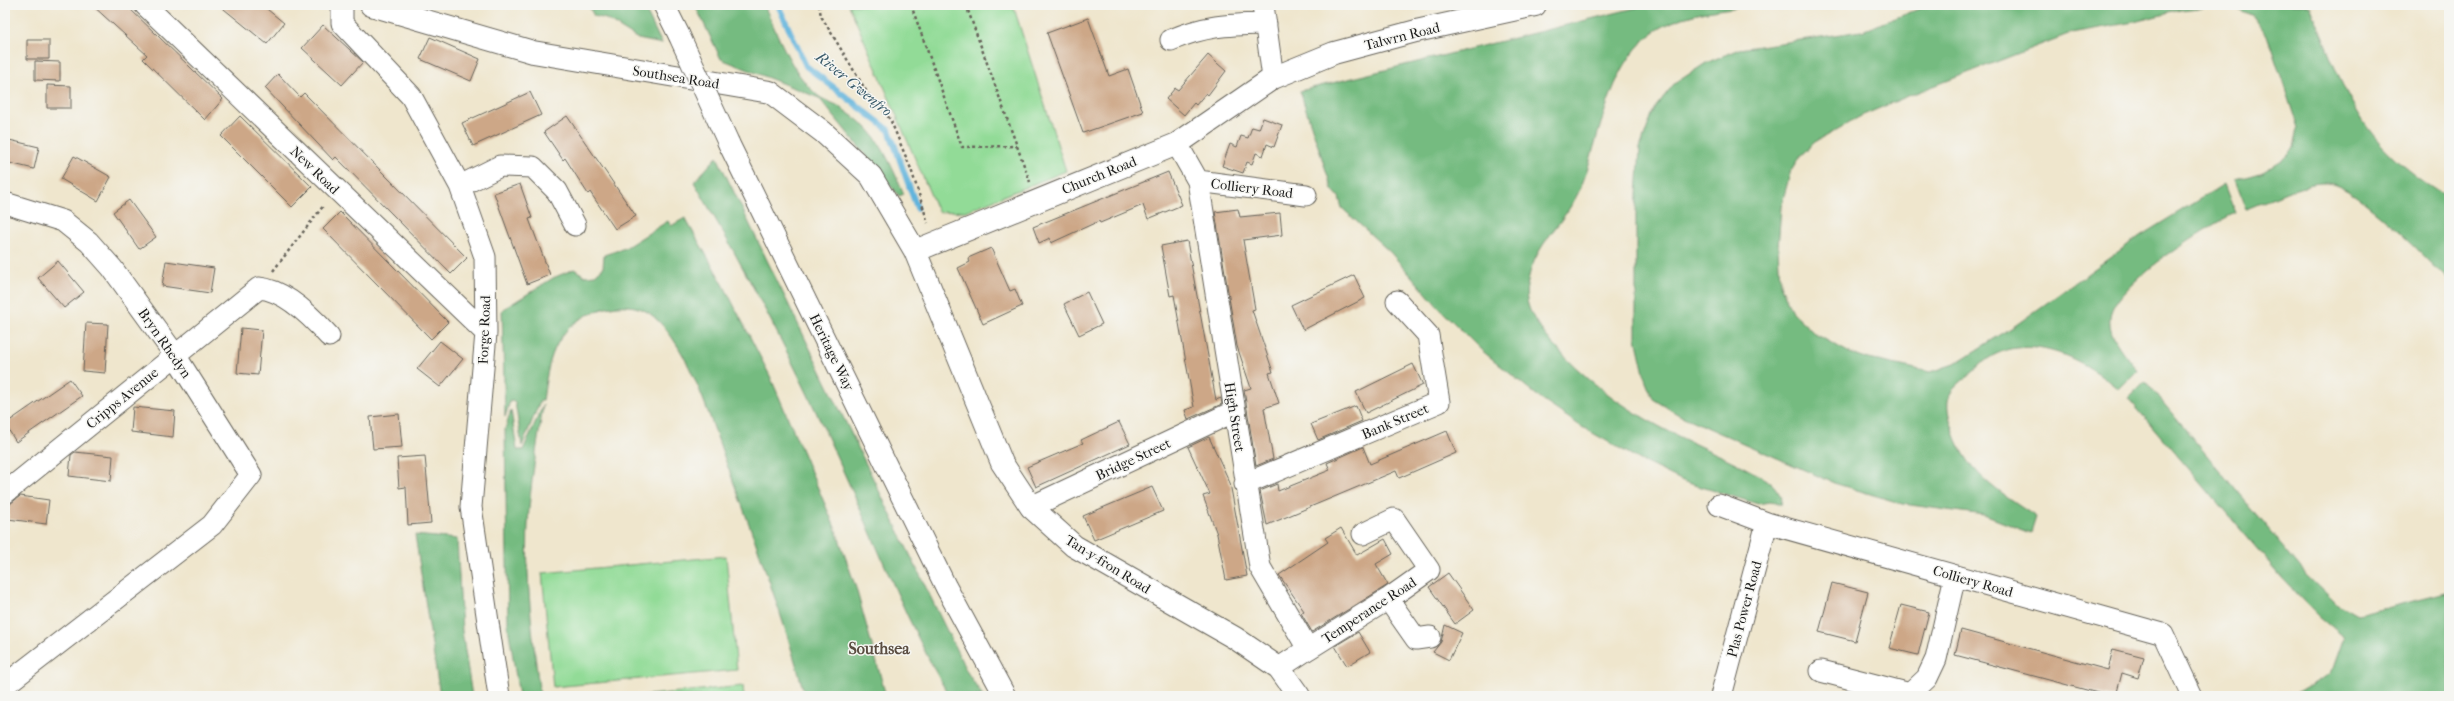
<svg xmlns="http://www.w3.org/2000/svg" width="2454" height="701" viewBox="0 0 2454 701" font-family="'IM FELL French Canon',serif">
<rect width="100%" height="100%" fill="#f6f6f2"/>
<filter id="ink" filterUnits="userSpaceOnUse"><feTurbulence type="fractalNoise" baseFrequency=".025" numOctaves="2"/><feDisplacementMap in="SourceGraphic" scale="8" xChannelSelector="R" yChannelSelector="G"/><feConvolveMatrix kernelMatrix="1 2 1 2 8 2 1 2 1" color-interpolation-filters="sRGB"/></filter>
<filter id="wash" filterUnits="userSpaceOnUse"><feTurbulence type="fractalNoise" baseFrequency=".012" numOctaves="4" result="noise"/><feDisplacementMap in="SourceGraphic" scale="16" xChannelSelector="R" yChannelSelector="G"/><feGaussianBlur stdDeviation="0.9" result="paint"/><feColorMatrix in="noise" values="0 0 0 0 0 0 0 0 0 0 0 0 0 0 0 0 0 1.4 0 .05"/><feComposite in="paint" operator="in"/></filter>
<g filter="url(#wash)">
<rect width="100%" height="100%" fill="#efe6cd"/>
<path fill="#92db97" stroke="#577c5a" d="M849,5H1013L1066,171L966,211L938,212Z
M726,556L737,670L553,687L542,573Z
M743,686L744,696H637Z"/>
<path fill="#75bb80" stroke="#486c4e" d="M588,5H643L662,44L638,39L606,19L594,16Z
M695,5H764C778,35 791,72 816,94C823,101 833,102 840,107C849,114 859,120 867,128C884,146 894,172 904,194L899,196L819,98L721,59Z
M1647,5H1755C1725,9 1689,12 1662,27C1622,49 1608,100 1596,140C1590,159 1585,182 1575,199C1557,231 1533,247 1527,286C1523,307 1538,326 1551,342C1583,378 1619,405 1662,428C1696,446 1735,460 1768,481C1774,484 1778,492 1782,498L1781,504L1769,502L1758,504L1685,482L1644,462L1582,427L1545,402L1480,349L1440,309L1391,253L1342,208L1339,197L1332,189L1300,91Z
M1929,5H2310C2325,43 2338,82 2360,116C2380,150 2416,178 2449,198V281C2426,258 2357,185 2327,183C2300,182 2271,200 2246,209L2235,180L2263,172L2281,161L2294,148L2298,128L2267,35L2253,16L2234,7L2219,6L2180,10L2134,22L2071,33L1913,94L1861,116L1815,142L1800,156L1791,170L1781,207L1778,248L1780,284L1792,312L1815,334L1850,353L1869,359L1930,372L1954,364L2016,325L2140,236L2224,184L2235,213C2206,227 2113,285 2110,318C2108,338 2126,355 2137,371L2119,389C2086,361 2032,331 1989,358C1983,362 1978,368 1973,372C1966,378 1957,384 1952,391C1945,400 1948,413 1951,423C1965,473 1996,490 2036,517L2031,533L1984,515L1903,504L1834,483L1679,415L1653,399L1646,382L1636,338V211L1640,148L1654,109L1674,84L1706,63L1739,49L1862,31Z
M717,157L967,672L983,696H949C906,622 876,542 840,464C797,367 748,274 694,182Z
M685,218L723,284L770,376L836,530L856,588L886,696H805C784,619 757,545 729,470C712,425 690,347 653,316C636,302 614,304 594,312C553,329 548,362 543,401H540L522,446L515,402L510,401L505,417L502,310L553,278L574,269L585,276L595,275L603,268L604,255L625,248L668,221L671,226Z
M2145,381L2305,573L2335,602L2358,615L2449,592V696H2293L2331,674L2344,637L2318,615L2283,579L2128,398Z
M543,405C539,436 533,467 530,498C523,564 532,631 540,696H519L508,626L505,429L511,410L517,450H523Z
M415,535L457,539L462,631L472,696H440Z"/>
<g fill="none" stroke-linecap="round" stroke-linejoin="round">
<path stroke="#60b4dc" stroke-width="6" d="M778,5L806,66L889,130L917,208"/>
</g>
<g id="blocks">
<path fill="#cda787" d="M92,5H126L223,99L205,120L143,59L147,55Z
M219,5H262L284,23L267,44Z
M1088,18L1109,76L1128,69L1143,112L1083,133L1047,33Z
M323,25L363,62L342,85L302,48Z
M430,37L480,59L471,81L420,59Z
M27,40H49V59H27Z
M1208,55L1226,71L1208,95L1206,93L1196,105L1194,103L1184,115L1166,99L1175,88L1178,90Z
M35,61L60,62V81L35,80Z
M278,74L300,97L304,93L467,258L451,274L336,157L333,160L265,88Z
M47,85L71,86V108H47Z
M530,92L541,115L473,146L462,123Z
M240,116L312,187L292,207L221,136Z
M567,116L636,216L615,229L590,192L588,194L565,158L563,160L544,132Z
M1263,118L1282,125L1274,147L1267,144L1263,156L1256,153L1252,164L1247,162L1243,173L1222,166L1230,144L1237,147L1241,136L1248,138L1252,127L1259,129Z
M5,139L39,147L34,169L5,162Z
M74,156L111,177L98,201L61,179Z
M1168,172L1182,205L1148,219L1143,205L1100,223L1099,221L1051,243L1050,238L1039,243L1033,227Z
M520,184L532,218L529,219L550,275L527,284L494,193Z
M129,200L156,237L139,249L113,212Z
M1238,209L1240,217L1280,213L1282,235L1243,240L1255,309L1252,310L1273,372L1269,373L1279,403L1264,408L1273,459L1256,466L1244,390L1251,388L1237,346L1215,212Z
M340,212L448,322L431,339L323,229Z
M1187,241L1216,400L1221,398L1222,404L1188,419L1185,410L1194,407L1174,295L1170,296L1161,246Z
M991,248L1010,291L1015,289L1022,306L983,324L958,268L970,262L968,258Z
M58,261L84,292L64,308L38,278Z
M166,261L214,268L210,293L162,286Z
M1354,275L1365,298L1303,330L1291,305Z
M1087,292L1102,324L1079,335L1064,304Z
M86,323L108,324L105,373L83,371Z
M241,328L262,330L258,375L237,373Z
M440,341L463,359L440,387L417,369Z
M1413,364L1423,385L1366,413L1356,392Z
M70,379L82,396L16,442L5,424Z
M1356,406L1362,421L1318,440L1311,424Z
M133,407L175,411L173,437L131,432Z
M399,414L402,447L373,449L370,417Z
M1119,422L1130,444L1036,487L1027,467L1083,443L1081,440Z
M1447,431L1456,453L1399,478L1396,471L1267,525L1260,491L1277,484L1278,491L1330,470L1327,463L1363,447L1370,464Z
M1209,437L1230,483L1247,576L1226,580L1217,534L1203,496L1210,494L1188,447Z
M75,452L113,456L111,481L69,476L71,455Z
M425,456L431,523L408,525L406,487L399,488L397,458Z
M1152,487L1163,511L1094,540L1083,516Z
M20,496L49,500L46,524L8,519L10,504Z
M1341,528L1357,555L1385,539L1393,554L1376,564L1388,585L1312,632L1301,613L1304,611L1279,575L1328,542L1325,538Z
M1448,573L1474,610L1455,624L1429,587Z
M1832,583L1868,592L1855,641L1819,632Z
M1901,605L1929,612L1918,655L1889,648Z
M1445,625L1462,633L1449,660L1433,652L1441,642Z
M1961,630L2108,670L2113,649L2144,657L2138,678L2122,673L2116,696H2109L1955,655Z
M1358,632L1370,652L1347,666L1335,646Z"/>
</g>
</g>
<g filter="url(#ink)">
<use href="#blocks" fill-opacity="0" stroke="#66635a" stroke-width="1"/>
<g fill="none" stroke-linecap="round" stroke-linejoin="round">
<g stroke="#66635a" stroke-width="23">
<path id="minor" d="M145,5L486,333
M342,5V23L411,96L460,186L485,257L486,333L471,507L499,696
M664,5L679,35
M1263,5L1273,78
M1171,40C1207,25 1228,25 1266,24
M729,144L946,587L1005,696
M1177,144L1198,181L1260,567L1308,649L1279,668
M1198,181L1306,195
M460,186L500,166L533,167L557,191L575,225
M5,203L63,221L89,242L112,268L175,355L251,475L212,525L5,685
M1245,484L1439,402L1428,335L1397,301
M5,493L259,288C285,290 312,317 329,336
M1719,505L1767,523L2163,634L2192,696
M1031,507L1235,411
M1388,599L1416,639L1430,637
M1308,649L1388,599L1429,570L1394,519L1363,534
M1821,671L1910,694L1927,678L1936,659L1955,576
M1721,696L1767,523"/>
</g>
<g stroke="#66635a" stroke-width="24">
<path id="major" d="M371,5L533,52L770,92L823,132L871,176L915,251L1002,463L1031,507L1074,546L1235,638L1279,668L1299,696
M915,251L1177,144L1273,78L1334,53L1416,31L1535,5"/>
</g>
<path stroke="#66635a" stroke-width="2.5" stroke-dasharray="3 3" stroke-linecap="butt" d="M819,5L821,16L868,94L890,119L911,169L928,223
M911,5L962,147L1017,146
M966,5L1030,182
M273,271L324,205"/>
<use href="#minor" stroke="#fff" stroke-width="21"/>
<use href="#major" stroke="#fff" stroke-width="22"/>
<g stroke="#66635a" stroke-width="23" stroke-linecap="butt">
<path id="minor-bridge" d="M679,35L729,144"/>
</g>
<use href="#minor-bridge" stroke="#fff" stroke-width="21"/>
</g>
</g>
<g text-anchor="middle" stroke-width="3" stroke-linejoin="round" paint-order="stroke">
<g font-size="14" fill="#1c1c1c" stroke="#f6f6f2">
<text transform="translate(1402 36) rotate(-14)" y="5">Talwrn Road</text>
<text transform="translate(676 77) rotate(9)" y="5">Southsea Road</text>
<text transform="translate(315 170) rotate(44)" y="5">New Road</text>
<text transform="translate(1099 175) rotate(-22)" y="5">Church Road</text>
<text transform="translate(1252 188) rotate(7)" y="5">Colliery Road</text>
<text transform="translate(484 330) rotate(-88)" y="5">Forge Road</text>
<text transform="translate(165 343) rotate(55)" y="5">Bryn Rhedyn</text>
<text transform="translate(832 352) rotate(64)" y="5">Heritage Way</text>
<text transform="translate(122 398) rotate(-39)" y="5">Cripps Avenue</text>
<text transform="translate(1235 417) rotate(81)" y="5">High Street</text>
<text transform="translate(1395 421) rotate(-23)" y="5">Bank Street</text>
<text transform="translate(1133 459) rotate(-25)" y="5">Bridge Street</text>
<text transform="translate(1108 564) rotate(32)" y="5">Tan-y-fron Road</text>
<text transform="translate(1973 581) rotate(16)" y="5">Colliery Road</text>
<text transform="translate(1744 609) rotate(-75)" y="5">Plas Power Road</text>
<text transform="translate(1369 610) rotate(-33)" y="5">Temperance Road</text>
</g>
<g font-size="15" font-style="italic" fill="#375969" stroke="#f6f6f2">
<text transform="translate(854 84) rotate(39)" y="5">River Gwenfro</text>
</g>
<g font-size="16" font-weight="bold" fill="#5a4d41" stroke="#f6f6f2">
<text x="879" y="654">Southsea</text>
</g>
</g>
<rect width="2454" height="701" fill="none" stroke="#f6f6f2" stroke-width="20"/>
</svg>
